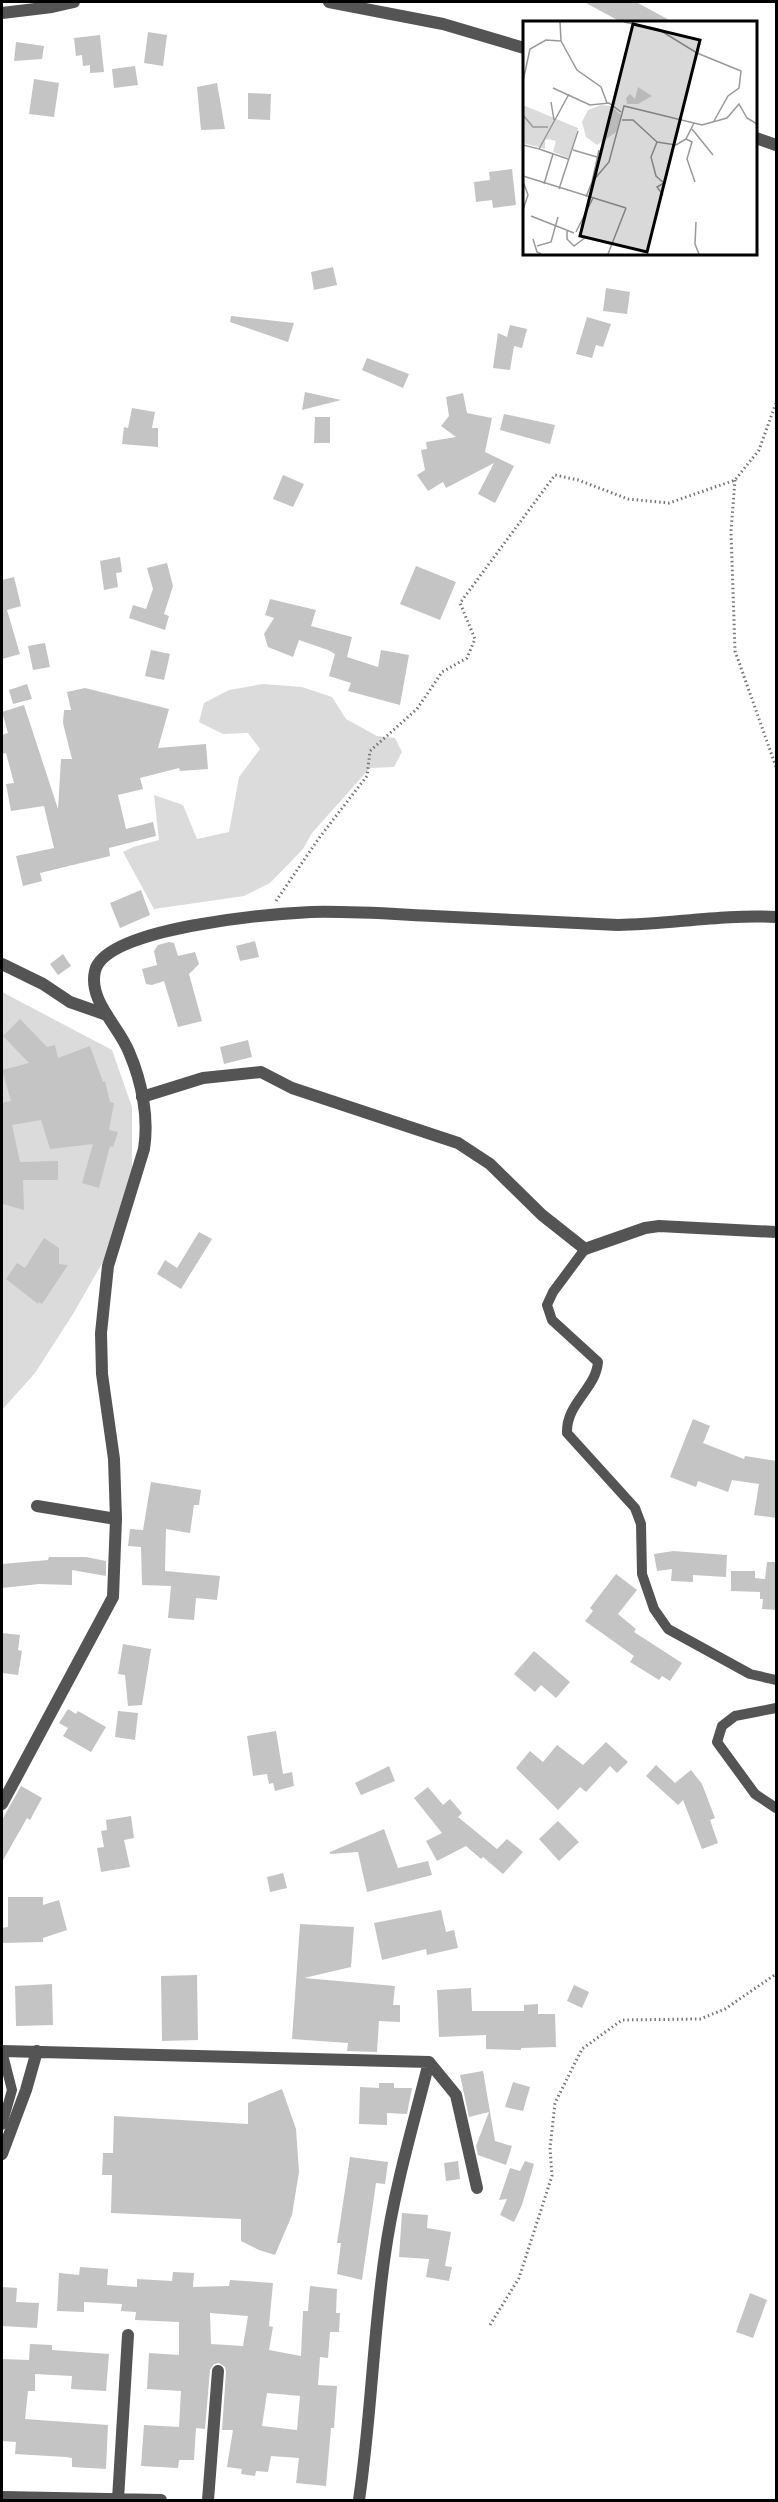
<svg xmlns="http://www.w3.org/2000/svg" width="778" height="2502" viewBox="0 0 778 2502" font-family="'Noto Sans',sans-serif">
<rect width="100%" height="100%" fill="#fff"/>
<path fill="#dbdbdb" d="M263,684L302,687L332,697L346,719L377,736L395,738L402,752L394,767L370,768L312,833L303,849L270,883L244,896L154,909L123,852L133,847L159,840L154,795L183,805L197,839L229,832L239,777L260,749L248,733L223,734L199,722L204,703L229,690Z
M2,992L112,1050L132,1107V1176L108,1253L73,1314L35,1373L2,1410Z"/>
<path fill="#c4c4c4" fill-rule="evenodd" d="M584,2H636L673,22H621Z
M148,32L167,35L163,66L144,63Z
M100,35L104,72L90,73V65L83,66L82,55L76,56L74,38Z
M16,42L44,46L42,59L14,61Z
M135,66L138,85L114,88L112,69Z
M34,79L59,83L54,117L29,114Z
M217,83L225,129L201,130L197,87Z
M248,93L271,94L270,120L248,119Z
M512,169L516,205L493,208L492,200L476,202L474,182L490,180L489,172Z
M333,267L337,285L314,290L311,272Z
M606,288L630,292L627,314L603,311Z
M231,316L294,323L288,342L230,322Z
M587,317L611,324L603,347L596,345L592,358L576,354Z
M510,325L527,329L522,348L514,346L510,370L493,368L498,333L507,337Z
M367,358L409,374L403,388L362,370Z
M305,392L341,400L302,410Z
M463,393L467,413L492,418L485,452L514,466L495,503L478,494L494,463L446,488L443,482L428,491L417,475L425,470L421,450L427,449L426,442L456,437L441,426L449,416L446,397Z
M132,408L155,412L152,428H158V447L122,444L124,427L128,428Z
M504,414L555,425L550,444L500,430Z
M315,417H330V443H314Z
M283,475L304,484L293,507L273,499Z
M120,557L122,572L116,573L118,587L104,590L100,561Z
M167,563L173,586L164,614L169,616L165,630L129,618L133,605L146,609L153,589L147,568Z
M416,566L456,582L440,620L400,604Z
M14,577L21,606L7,610L20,654L2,659V580Z
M270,599L316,610L311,626L352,637L347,657L344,656L378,667L381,650L409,655L400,705L348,691L351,683L329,676L335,654L328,650L299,640L293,657L268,647L264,634L274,618L265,615Z
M45,643L50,667L33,670L28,646Z
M151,650L170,654L164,680L145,676Z
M27,684L32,699L13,704L9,690Z
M85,688L169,709L158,748L206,744L208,769L180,771L179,768L140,778L143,789L118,795L126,829L153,822L156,836L109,848L110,856L40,873L42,881L23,886L16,856L54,848L44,806L11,811L6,784L14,783L6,753L2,754V735L8,733L2,712L24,705L58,809L61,759H72L63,723L64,710H71L67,692Z
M141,890L150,915L120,928L110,903Z
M255,941L259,957L240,961L236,946Z
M169,942L174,943L178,956L195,952L199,964L189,974L202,1021L178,1027L164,981L152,985L146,984L142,969L157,965L154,951L158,945Z
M63,954L71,966L58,975L50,964Z
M20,1019L47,1047L55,1045L58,1058L90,1046L103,1082L105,1081L110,1102L114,1103L109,1130L118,1132L113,1147L110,1146L99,1188L82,1183L93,1144L50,1149L41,1120L12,1125L20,1162L58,1161V1180H23L24,1210L3,1204L2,1191V1103L11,1101L2,1070L29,1063L3,1036Z
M248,1040L252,1057L224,1064L220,1047Z
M199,1232L212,1239L181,1289L157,1274L165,1260L177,1268Z
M44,1238L59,1248V1264L68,1265L42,1304L39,1302L38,1304L6,1279L17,1263L25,1268Z
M693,1419L710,1426L703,1443L744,1459L745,1456L777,1461V1518L754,1515L759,1484L732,1480L728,1492L698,1481L696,1487L670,1477Z
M151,1482L201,1490L199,1505H194L190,1533L166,1529L165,1571L220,1576L217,1600L196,1598L194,1620L168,1618L171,1586L142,1585L141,1547L128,1546L130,1529L143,1530Z
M673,1551L727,1555L726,1577L693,1575V1582L671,1581L672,1569L657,1571L654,1554Z
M49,1557H86L106,1561V1576L72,1570V1585L39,1584L2,1588V1564L48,1560Z
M767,1562H777V1610L762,1609L763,1599H760V1592L731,1591V1571H755V1578L765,1579Z
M616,1574L637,1590L618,1614L636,1629L634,1632L682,1663L670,1681L662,1676L659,1680L630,1662L634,1656L585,1621L593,1611L590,1608Z
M2,1633L20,1635L18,1650L22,1651L18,1675L2,1673Z
M123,1644L151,1649L142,1705L128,1706L125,1675L118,1674Z
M534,1651L570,1682L556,1698L541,1685L535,1692L514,1674Z
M68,1709L76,1714L78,1711L106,1727L91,1752L63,1736L68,1728L59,1723Z
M118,1711L138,1713L135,1740L115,1737Z
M276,1731L283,1774L292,1772L294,1786L275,1791L273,1783L269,1784L267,1774L253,1776L247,1736Z
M606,1742L628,1762L617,1773L610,1766L586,1792L580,1787L558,1810L516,1768L530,1751L543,1762L557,1745L583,1765Z
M656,1765L675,1783L691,1770L702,1784L715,1818L710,1820L718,1843L702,1849L683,1800L678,1805L646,1776Z
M389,1766L395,1781L361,1795L355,1783Z
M21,1786L42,1798L30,1820L27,1818L2,1862V1820Z
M428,1787L443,1805L450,1799L462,1813L458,1817L497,1849L507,1839L523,1852L503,1874L483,1857L481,1859L466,1846L437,1861L426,1841L442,1833L414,1798Z
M131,1816L134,1838L124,1840L130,1867L101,1872L97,1848L104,1847L101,1831L107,1830L106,1820Z
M558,1821L579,1842L559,1861L539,1839Z
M384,1829L398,1868L428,1861L432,1875L367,1892L358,1852L330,1854V1852Z
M283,1873L287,1888L270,1892L267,1877Z
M8,1897H43V1905L59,1900L67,1930L43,1938V1942L2,1943V1928L8,1927Z
M441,1910L446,1932L454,1930L458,1948L427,1955L426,1949L382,1960L374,1923Z
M300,1924L354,1927L351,1967L304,1978L395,1986L393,2005H400V2022L379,2021L377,2052L347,2051L348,2043L292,2039Z
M197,1975L198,2040L162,2041L161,1976Z
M52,1984L53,2025L16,2026L15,1986Z
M574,1985L589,1992L582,2008L567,2001Z
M471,1988L472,2011H524V2005L538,2004V2014H555L556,2047L521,2048V2050L486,2049V2035L439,2037L437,1990Z
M483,2071L495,2141L512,2146L506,2165L478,2155L476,2146L489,2112L469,2117L460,2075Z
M513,2082L530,2087L523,2111L505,2107Z
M379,2083H394V2088H412L407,2114L387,2113V2125L359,2124L360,2087L379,2088Z
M282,2089L296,2129L299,2172L292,2215L275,2255L259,2250L241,2241V2219L111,2213L112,2175H102L103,2153H113L114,2116L248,2124V2103Z
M350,2157L388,2162L385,2184L376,2183L362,2280L337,2274L341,2243H337Z
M458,2161L460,2179L446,2181L444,2163Z
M525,2161L534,2164L522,2205L514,2222L500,2215L507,2199L499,2200L510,2168L520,2171Z
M402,2213L428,2215L427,2228L451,2232L445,2266L452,2267L449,2281L426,2277L429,2259L399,2257Z
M80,2267L108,2269L107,2285L137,2287V2279L172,2281L173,2272L194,2273L193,2287L229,2286L230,2280L273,2283L269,2326L273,2327L269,2350L301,2356L303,2311H308L310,2286L337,2289L336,2313H340L339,2332H330L328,2358L320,2357L318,2385L337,2386L334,2428H331L326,2486L296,2483L299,2458L271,2456L268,2472L256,2471L255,2476L241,2474L242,2469L227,2467L233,2430H222L226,2372L225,2367L219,2363L214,2364L210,2370L205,2429L196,2428L194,2460H179L178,2468L141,2466L144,2425L179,2427L181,2391L147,2389L149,2353L179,2355V2322L135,2320L136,2312L121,2311L122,2304L84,2302V2312L57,2311L59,2273L79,2275ZM210,2313L248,2316L243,2346L211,2344ZM267,2393L300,2396L297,2430L262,2426Z
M2,2287L17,2288L16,2302L39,2303L37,2328L2,2326Z
M750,2293L767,2300L753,2338L736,2332Z
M30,2344L52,2345V2350L109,2354L106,2391L71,2389L72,2376L35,2374V2391H28L25,2419L108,2425L106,2469L72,2467V2458L66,2457L15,2454L16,2442L2,2441V2359L29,2360Z"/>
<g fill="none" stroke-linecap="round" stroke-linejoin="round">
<path stroke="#767676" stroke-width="3" stroke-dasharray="1.5 3" stroke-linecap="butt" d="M735,480L731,531L735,651L776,767
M276,901L319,838L367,776L370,751L417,709L442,672L467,658L475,639L460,603L555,475L578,480L628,499L669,503L735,480L759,450L776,403
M490,2325L519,2278L552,2176L550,2148L555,2103L582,2049L622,2020L700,2019L725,2009L776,1974"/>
<path stroke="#545454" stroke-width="10" d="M585,1249L553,1292L547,1305L552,1320L598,1362C596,1389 566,1403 567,1433L635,1508L641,1524L642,1574L654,1609L668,1629L750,1674L776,1680
M776,1708L735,1716L722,1726L717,1742L755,1794L776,1808
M2,2125L12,2090L2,2051"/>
<path stroke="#545454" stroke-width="12" d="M329,2L443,24L524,48
M2,13L52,7L74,2
M756,138L776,145
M2,964L43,984L70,1002L107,1015
M142,1097L203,1078L261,1072L292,1088L458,1143L490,1164L542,1215L585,1249L645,1228L659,1226L776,1232
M37,1506L116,1519
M2,2051L429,2062
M429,2062L456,2095L477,2188
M2,2154L26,2090L37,2051
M2,2497L161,2500
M118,2499L128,2335
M208,2500L218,2371
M359,2500C371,2419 373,2336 385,2254C394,2189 413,2126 429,2062"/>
<path stroke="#545454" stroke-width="12" d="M2,1804L113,1597L116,1519L114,1459L102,1374L101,1333L108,1266L144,1149C149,1118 142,1082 129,1052C119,1026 88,1001 95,971C105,927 271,914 311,912C351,911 392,914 433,916C495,919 556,922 618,925C671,924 723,914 776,917"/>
</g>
<g transform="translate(523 21)">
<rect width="234" height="234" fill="#fff"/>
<path d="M115,66L129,75L115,83H104L103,77L107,73L112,78ZM0,84L55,107L46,137L30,131L33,120L26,118L22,119V128L0,122ZM78,84L88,85L98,94L93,111L74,124L63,116L59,101L65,89Z" fill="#dbdbdb"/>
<path fill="none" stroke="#999" stroke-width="1.5" d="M101,1L135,8L174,32L218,50L216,67L205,75L191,100M38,20L54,49L78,66L84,82M0,60L7,28L23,19L38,20L37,1M30,67L67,84L86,82L98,91M28,81L31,99M0,94L10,106H25M99,99H110L134,121M171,102L163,118L169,121L164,138L172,161M169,108L190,134M134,121L128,136L133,155L141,162L134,166L140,174M134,121L153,124L163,118M0,124L16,128L46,73M16,128L45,138M50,129L74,136M0,155L103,187M0,160L5,174L0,189M69,161L76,129M21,163L30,133M36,168L55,110M63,176L69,161L86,141L101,85L179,104L204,97L216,83L224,97L234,103M8,195L51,212M173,201L172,223L176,233M44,210V218L51,225L63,216M53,211L70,177M56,214L88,223M10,218L14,231L18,233M14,225L28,221L35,196M85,233L103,187"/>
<path fill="#000" fill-opacity="0.15" stroke="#000" stroke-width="3" d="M110,3L177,19L124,231L57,215Z"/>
<rect width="234" height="234" fill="none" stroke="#000" stroke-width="3"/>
</g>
<rect width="778" height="2502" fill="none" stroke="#000000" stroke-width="6"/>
</svg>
